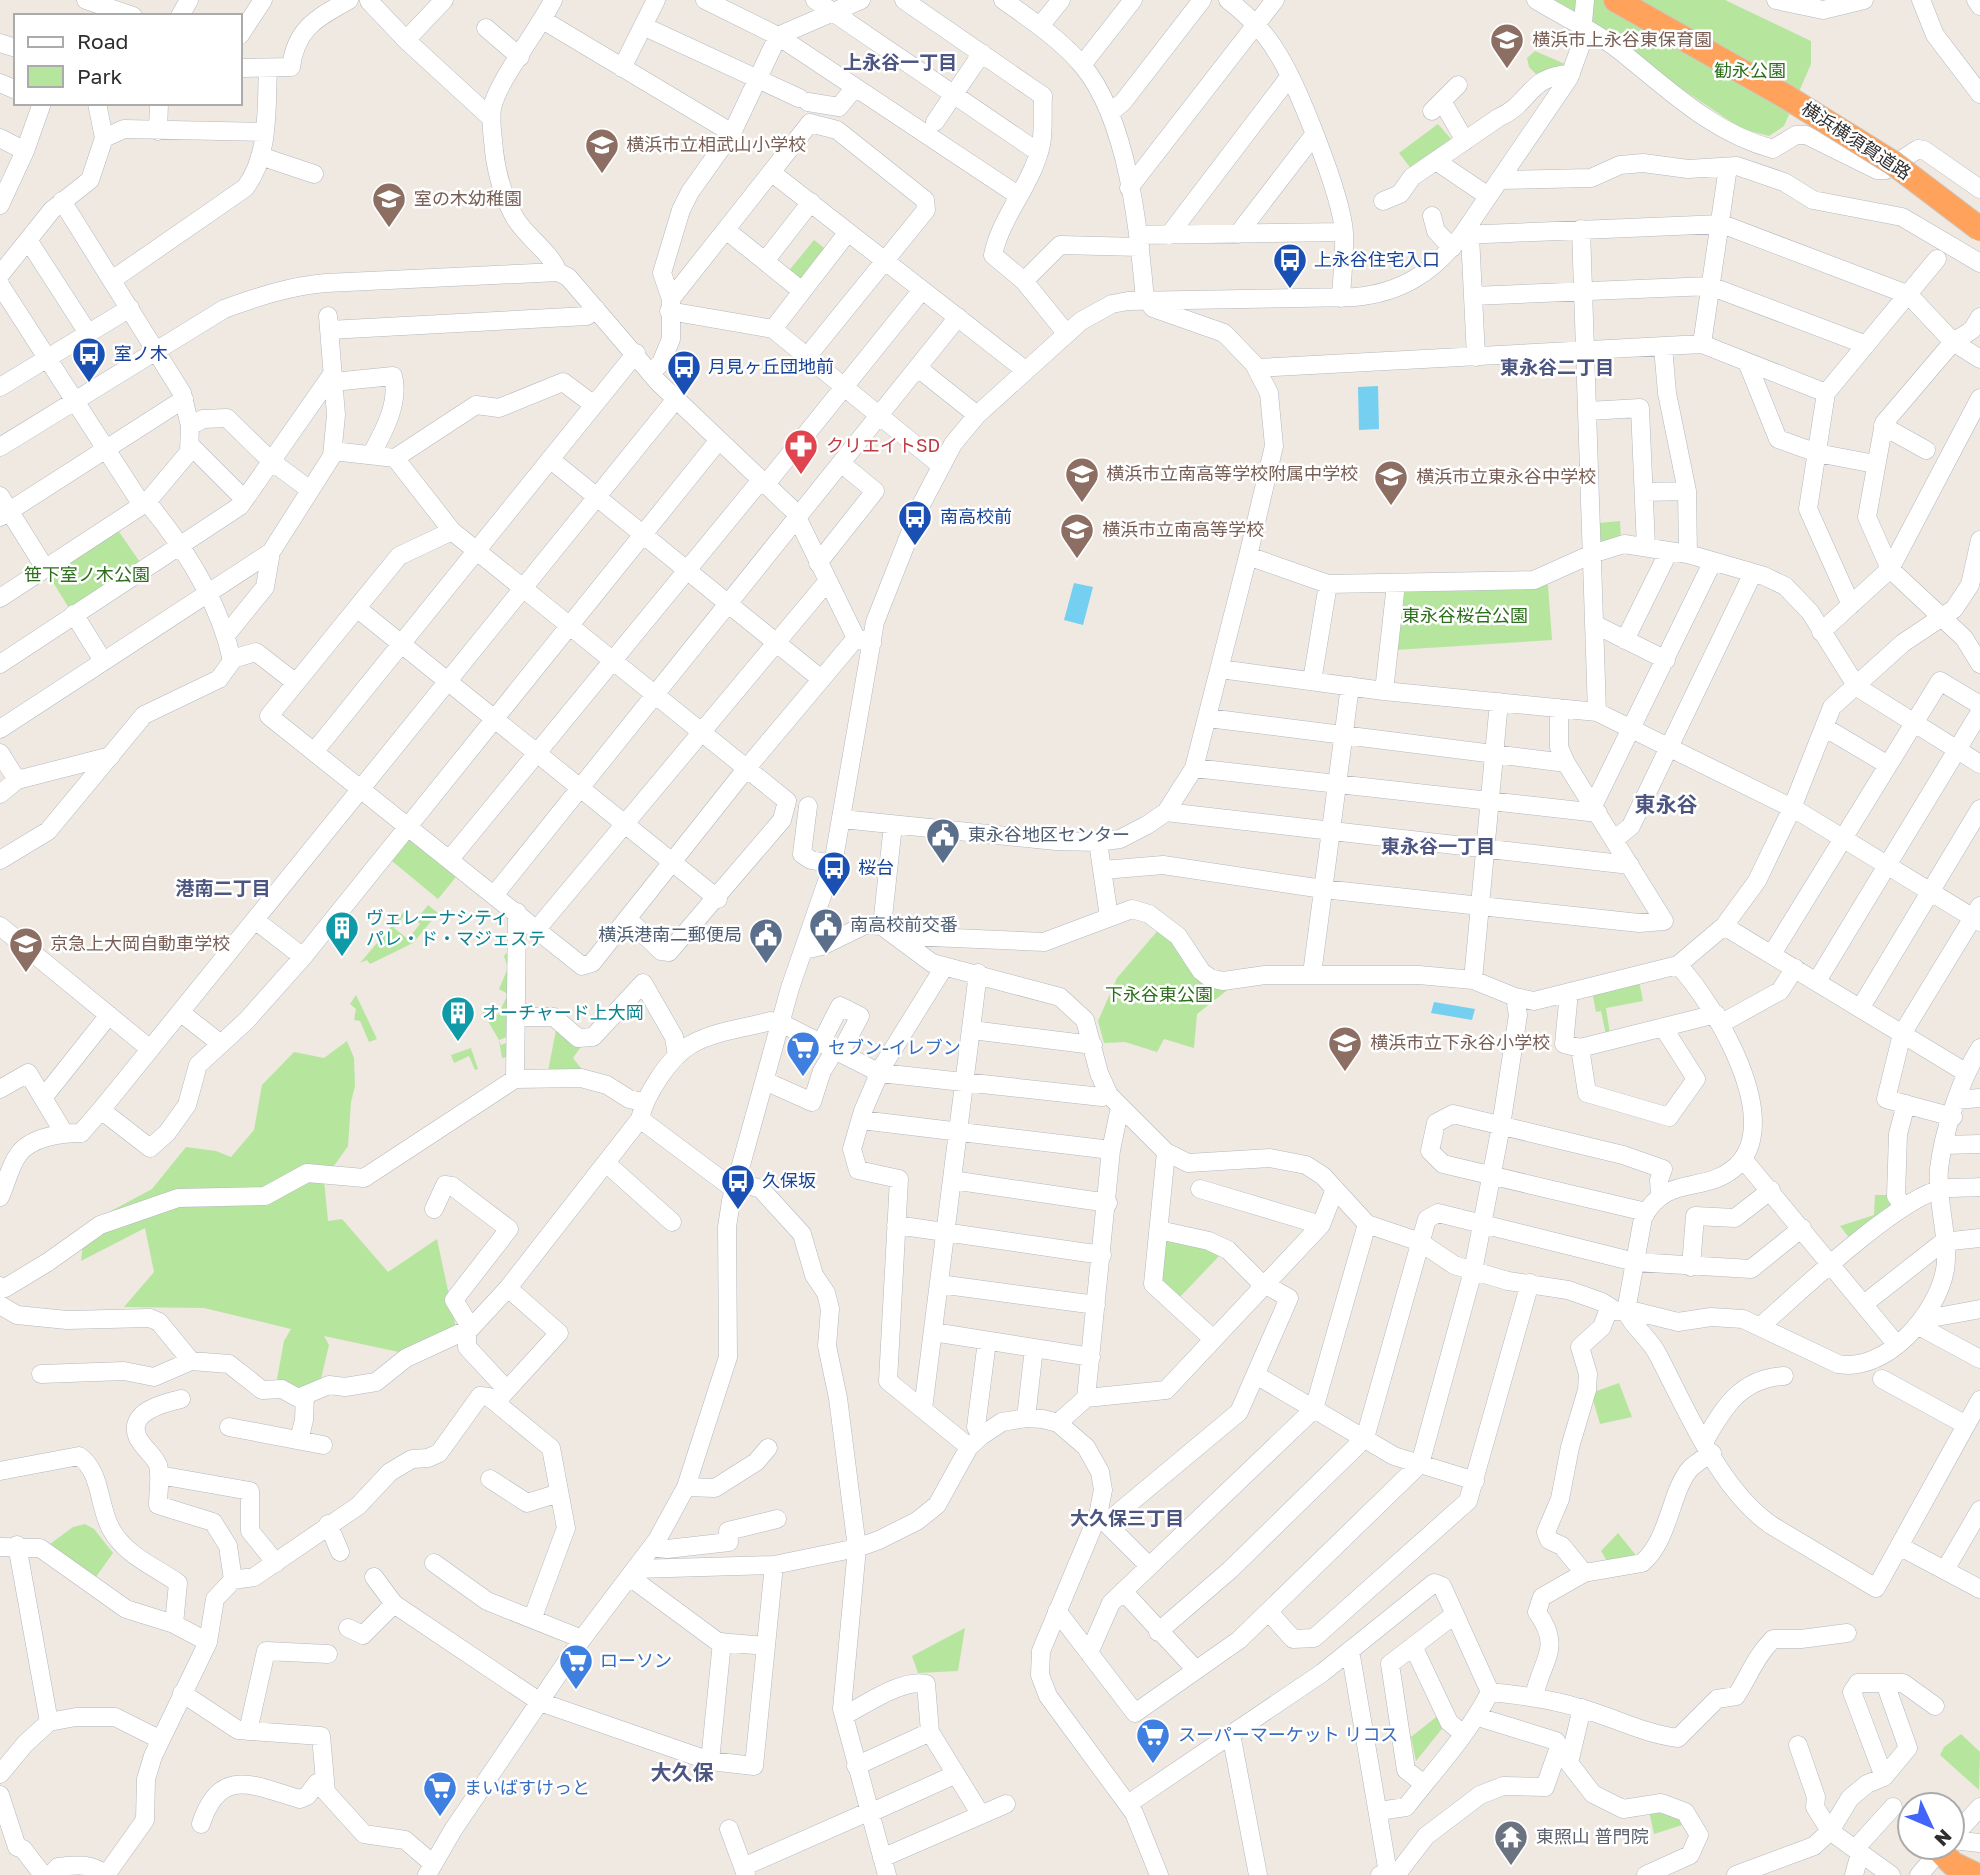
<svg xmlns="http://www.w3.org/2000/svg" width="1980" height="1875" viewBox="0 0 1980 1875" font-family="'Golos Text','Noto Sans JP',sans-serif">
<rect width="100%" height="100%" fill="#efe9e1"/>
<path fill="#b6e59e" d="M1548,0H1725L1811,41V64L1784,126L1769,136L1742,129Z
M1535,51L1565,64L1538,76L1529,67L1527,58Z
M1438,124L1451,139V143L1412,170L1399,153Z
M814,240L828,251L803,281L787,273Z
M1620,521L1621,540L1600,543L1598,540L1599,523Z
M117,529L142,565L72,613L48,574Z
M1548,585L1552,640L1395,650L1400,589Z
M418,839L460,872L438,899L392,861L409,840Z
M428,905L438,913L413,943L370,964L367,960L360,963L407,908L409,910L394,928L408,939L420,924L416,920Z
M1160,928L1190,965L1235,984L1197,1014L1194,1048L1164,1039L1157,1052L1125,1042L1104,1043L1098,1021L1117,978Z
M512,936V1035L499,1040L501,1045L511,1041V1056L502,1058L499,1040L482,1011L486,1009L498,1015L508,994L499,989L508,968L504,956L509,950L504,946Z
M1639,981L1643,1001L1606,1008L1610,1034L1606,1035L1601,1011L1596,1012L1592,991Z
M356,995L377,1039L369,1042L360,1021L354,1020L356,1009L350,1004Z
M557,1025L583,1044L573,1058L584,1072L548,1071Z
M347,1041L354,1058L355,1086L351,1102L348,1146L324,1180L328,1221L342,1219L388,1272L437,1239L457,1333L408,1354L324,1336L329,1345L320,1383L297,1391L277,1379L284,1341L291,1329L204,1308L124,1307L154,1272L145,1228L81,1261L85,1225L152,1189L186,1147L216,1151L231,1157L254,1130L262,1085L294,1052L324,1058Z
M471,1048L478,1069L475,1070L469,1056L454,1063L451,1055Z
M1875,1195H1892L1901,1206L1854,1244L1840,1226L1874,1215Z
M1164,1238L1222,1253L1179,1298L1160,1283Z
M1619,1383L1632,1417L1600,1424L1591,1393Z
M85,1524L94,1529L113,1553L93,1581L46,1547L73,1527Z
M1618,1533L1639,1559L1607,1561L1601,1551Z
M965,1628L958,1671L918,1673L912,1656Z
M1440,1714L1445,1725L1416,1761L1411,1737Z
M1961,1734L1980,1752L1979,1790L1940,1755L1944,1747Z
M1660,1809L1681,1816L1685,1824L1654,1834L1649,1811Z"/>
<path fill="#75cff0" d="M1378,386L1379,429L1359,430L1358,387Z
M1074,583L1093,587L1083,625L1064,620Z
M1434,1002L1475,1009L1472,1020L1431,1013Z"/>
<g fill="none" stroke-linecap="round" stroke-linejoin="round">
<g stroke="#b4b7c1" stroke-width="19">
<path id="minor" d="M86,0L133,16
M553,0C538,31 498,80 492,108C490,122 493,137 494,151C497,175 503,197 515,218C527,238 550,251 558,272
M705,0L778,36L1019,196
M815,0L1038,152
M904,0L1043,96C1042,111 1044,129 1041,145C1032,185 1001,216 993,255L1024,281L1066,333
M1003,0C1030,19 1060,39 1082,65C1128,119 1139,231 1145,300
M1228,0C1246,14 1264,31 1276,51C1297,83 1342,196 1344,233C1345,254 1342,276 1341,298
M1536,0C1563,17 1594,30 1619,50C1667,88 1712,133 1773,149L1796,135H1806L1877,170H1886L1918,149L1924,150L1980,189
M1776,0L1823,10L1864,0
M1921,0L1935,35L1980,94
M1976,0L1980,6
M369,1L406,40L491,118
M180,16L189,0
M543,20L732,133
M643,26L799,98
M1040,26L1061,0
M486,28L520,57
M240,35L263,0
M406,40L444,0
M0,43L16,48
M1082,65L1133,0
M240,68L291,67C296,28 317,18 349,0
M622,68L656,0
M0,83L16,90
M1442,101L1465,141
M808,102L839,107L852,91
M97,103L104,138
M1432,111L1458,85
M1111,112L1123,102L1202,0
M935,122L982,53
M158,131L159,103
M0,138L25,151
M260,156L314,174
M1436,161L1488,196
M771,172L1025,370
M1499,180L1591,178L1620,165L1643,163L1688,169L1737,166L1784,182L1813,200L1902,217L1980,263
M1129,188L1275,0
M1383,201L1400,194L1412,177L1498,118C1532,103 1527,76 1571,74
M0,205L25,151L42,103
M1432,216L1436,231L1452,248
M726,230L802,291
M1238,234L1314,135
M1138,235L1344,232
M1169,235L1290,76
M1462,235L1722,224L1909,295L1953,342L1980,359
M1470,235L1476,357
M28,240L88,333
M765,261L811,202
M0,275L52,210L90,180L104,138L124,129L264,132
M112,280L245,188C270,156 266,107 268,69
M1024,281L1060,245L1140,247
M0,285L142,505
M1473,296L1710,286L1866,345
M671,299L810,123L837,130L925,200L926,210L806,358
M1148,301L1153,308L1224,333L1254,364L1269,393L1274,446L1248,556L1328,584L1534,580L1592,554L1624,544L1688,554L1764,576L1785,586L1810,612L1857,687L1980,764
M669,311L773,329L940,465
M1980,317L1972,330L1953,342L1884,423L1867,517L1890,569L1964,638L1980,664
M773,329L848,232
M329,330L587,316L596,309
M1702,344L1728,167
M1663,347L1667,393L1687,491L1688,554
M1747,362L1778,439L1817,453L1875,464
M918,368L977,415
M1256,368L1702,344L1826,393
M650,373L661,363L671,339V299L662,273L681,210L690,192L732,133L778,36L861,0
M333,382L393,376C400,403 383,433 371,455
M0,387L130,308
M1588,411L1640,408L1646,547
M190,426L203,419L227,418L271,461L310,490
M1883,426L1926,450
M190,445L244,499
M0,447L224,309C257,297 290,286 326,283L558,272L568,277L658,382L794,511L856,638L872,643
M333,451L395,458L452,531L787,801L782,820L669,952L661,951L628,919
M395,458L476,405L499,408L563,382L594,405
M550,459L821,679
M766,484L922,290
M1644,492L1687,491
M0,496L45,568
M0,517L184,399
M452,531L399,556L269,716L582,966L592,963L746,769L856,638
M818,563L875,491L842,464
M0,598L147,502L189,452L190,426L182,393L62,201
M1851,605L1808,509L1826,393L1937,259
M358,609L718,899
M74,614L103,661
M1594,624L1666,660
M1821,632L1890,569L1980,398
M227,634L265,587L271,552
M1625,640L1669,551
M232,659L256,652L296,683
M0,664L240,506L333,373
M1220,669L1384,691L1597,712L1581,229
M1312,681L1328,584
M1384,691L1396,584
M1597,712L1798,811L1980,922
M1208,718L1566,763
M1824,727L1888,765
M0,729L271,552L332,456L336,415L328,316
M314,752L636,353
M0,753L17,780
M1194,768L1598,813
M0,794L17,780L111,756
M808,806L802,854L811,860L833,864
M1593,806L1713,561
M1166,812L1630,865
M842,819L1056,841L1098,842L1120,839L1147,825L1166,812L1194,768L1248,556
M1614,840L1631,826L1753,573
M1098,842L1109,917
M450,859L761,480
M0,860L48,831L144,715L219,679L232,661C220,602 185,548 147,502
M1103,870L1163,865L1323,889L1639,923L1664,921L1566,763L1559,747V708
M495,894L958,317
M255,920L303,957
M0,926L150,1049
M882,926L893,825
M1724,926L1965,1072
M537,929L827,582
M901,939L907,936L1044,942L1132,909L1149,914L1178,936L1201,971L1210,978L1223,981L1265,975H1419L1473,980L1515,997L1534,1001L1678,965L1724,926L1757,881L1792,808L1832,707L1903,643L1954,609L1970,585L1980,540
M804,950L822,946L865,925L882,926L932,963L1060,997L1085,1020L1099,1073L1109,1095L1166,1152L1188,1163L1270,1158L1306,1165L1323,1176L1367,1224L1420,1242L1454,1265L1508,1281L1568,1290L1602,1302L1616,1311L1638,1312L1678,1322L1711,1317L1743,1319L1838,1364C1886,1373 1937,1314 1945,1270C1950,1241 1936,1199 1939,1169C1943,1133 1961,1078 1980,1048
M1772,954L1940,681L1980,705
M1678,965C1713,1002 1789,1125 1733,1169C1702,1194 1666,1174 1643,1218L1626,1311C1633,1328 1650,1338 1658,1355C1687,1410 1719,1489 1771,1525L1876,1588L1980,1400
M944,967L882,1067L863,1111L852,1149L858,1170L899,1179L888,1381L969,1447
M1312,974L1350,686
M1473,980L1499,702
M1817,981L1980,712
M1569,992L1564,1044L1580,1048L1716,1014
M1861,1007L1980,809
M180,1012L221,1044
M517,1017H554L578,1038L593,1037L643,983L674,1037L677,1056
M1722,1023L1780,991L1795,968
M972,1030L1093,1045
M821,1043L840,1006L860,1016L840,1053
M1580,1048L1587,1093L1669,1117L1696,1079L1663,1027
M515,1079L517,912
M765,1081L812,1102L822,1071L835,1050
M0,1089L28,1073L64,1133
M43,1098L109,1015
M1957,1100L1980,1098
M101,1110L150,1148L167,1133L187,1105L198,1065L247,1020L303,957L719,440
M1953,1117L1886,1099L1902,1034L1980,906
M640,1119L735,1190
M861,1120L1111,1150
M1945,1145L1980,1144
M1166,1152L1153,1284L1213,1339
M1743,1159L1897,1345
M606,1163L672,1222
M952,1180L1108,1203
M738,1182L761,1189L802,1234L814,1275L826,1293L830,1309L827,1346L838,1398L857,1548L842,1709L887,1875
M1200,1189L1321,1225
M0,1197C6,1184 10,1166 18,1155C30,1137 61,1133 81,1133L101,1110L676,399
M1904,1207L1896,1196L1898,1134L1906,1104
M434,1209L445,1185L452,1186L509,1229L454,1300L471,1328
M1646,1212L1443,1164L1430,1151L1436,1123L1453,1114L1623,1155L1663,1169L1659,1180L1660,1194
M896,1225L1102,1255
M1691,1267L1695,1216L1735,1218L1771,1190
M939,1284L1096,1305
M0,1286L5,1288L48,1262L100,1225L178,1198L265,1196L307,1173L364,1178L515,1079L581,1078L607,1085L629,1099L643,1102
M1864,1304L1943,1242L1980,1238
M0,1305L17,1315L67,1320L150,1318L159,1322L191,1361
M1929,1312L1937,1317L1980,1309
M1762,1325C1798,1293 1899,1197 1942,1189C1954,1187 1968,1188 1980,1187
M1917,1325L1980,1359
M467,1330V1347L507,1390
M933,1332L1091,1357
M41,1374L124,1371L154,1377L191,1361L229,1364L262,1390L282,1389L298,1398L329,1385L345,1387L376,1382L406,1358L471,1328L508,1288
M1256,1375L1394,1456L1475,1481
M1882,1379L1966,1425
M1086,1398L1166,1390L1321,1225L1335,1189
M181,1399C164,1403 126,1412 138,1438C143,1448 154,1455 158,1465C161,1477 158,1493 158,1505L213,1522L228,1546L233,1580
M496,1402L559,1333L508,1288L640,1119C645,1095 670,1056 692,1044C714,1031 746,1028 771,1021L781,1023L880,1073L1102,1097L1109,1095
M923,1409L978,973
M1026,1418L1034,1348
M1058,1423L1086,1398L1111,1150L1120,1107
M229,1427L323,1445
M981,1436L976,1427L987,1341
M299,1440L304,1420L305,1395
M1704,1442C1723,1408 1741,1378 1784,1376
M0,1471L79,1456C102,1472 98,1506 111,1529C126,1556 154,1566 178,1583L174,1624
M159,1475L250,1491V1531L276,1563
M490,1479L527,1503L559,1493
M686,1487L715,1488L756,1462L768,1448
M1099,1516L1149,1566
M1106,1523L1239,1412L1289,1298L1259,1281L1228,1250L1209,1241L1159,1230
M328,1524L340,1552
M17,1545L49,1722
M1899,1546L1980,1589
M0,1547L40,1548L126,1609L174,1624L208,1642
M652,1547L667,1549L729,1542L728,1531L777,1519
M434,1563L487,1601L582,1639
M636,1569L774,1565L857,1548L879,1540L917,1521L937,1505L969,1447L981,1436L1002,1422L1026,1418L1043,1419L1058,1423L1086,1447L1100,1472L1103,1490L1098,1515L1041,1651L1040,1675L1048,1696L1134,1813L1159,1875
M1945,1570L1980,1510
M1584,1573L1562,1546L1549,1540L1546,1532L1560,1499L1570,1447L1587,1390L1588,1374L1580,1347L1602,1327L1609,1308
M374,1577L394,1604L540,1702L710,1761L754,1766L774,1565
M630,1577L718,1642L766,1646
M1123,1591L1196,1670
M1057,1611L1135,1713L1239,1640L1420,1464L1473,1271L1501,1126L1518,1015L1515,997
M1269,1612L1293,1639L1314,1638L1468,1501L1530,1283
M348,1628L363,1635L394,1604
M1158,1632L1230,1570L1365,1438L1427,1219L1438,1213L1635,1262L1751,1269L1802,1228
M1413,1646L1449,1722L1462,1733
M1350,1650L1388,1873
M1089,1653L1111,1603L1314,1409L1367,1224
M1885,1683H1903L1935,1706
M182,1693L238,1730L321,1736L326,1792L364,1834L405,1840L432,1863
M1534,1697C1542,1658 1563,1649 1537,1612L1542,1597L1584,1573L1642,1563C1669,1540 1670,1494 1689,1470C1695,1463 1704,1458 1712,1453
M1582,1708L1569,1763L1593,1794L1623,1809L1661,1803L1685,1812L1699,1835L1690,1855L1646,1875
M845,1715C867,1704 901,1679 926,1684L930,1732L981,1815
M248,1731L266,1651L328,1654
M1231,1734L1258,1875
M1798,1745L1816,1797L1815,1807L1830,1831L1891,1875
M710,1761L722,1642
M856,1766L930,1732
M0,1774L25,1744L49,1722L76,1717H115L159,1739
M1424,1784L1406,1770L1390,1664L1454,1615
M0,1795L17,1847L23,1849L43,1875
M1128,1804L1322,1673L1434,1583L1442,1586L1490,1692C1521,1695 1551,1699 1580,1708C1613,1717 1644,1734 1678,1738L1717,1699L1736,1696C1749,1676 1756,1656 1773,1639H1801L1847,1633
M1379,1811L1406,1807C1434,1771 1470,1732 1490,1692
M870,1813L954,1775
M201,1824C220,1765 254,1786 300,1799L307,1796L317,1783L324,1781
M729,1829L746,1875
M1952,1838L1980,1807
M1952,1840L1980,1843
M1855,1849L1893,1807
M882,1858L1006,1804
M743,1867L870,1811
M51,1875L58,1867C76,1865 91,1863 106,1875
M106,1875L145,1820L146,1779L153,1756L208,1642L215,1599L233,1580L254,1577L358,1506L390,1472L412,1459L428,1458L439,1453L480,1396L489,1397L551,1448L566,1528L533,1617
M427,1875L453,1830L582,1639L657,1540L686,1487L728,1357L727,1227L731,1201L790,988L833,864L875,622L922,503L953,444L977,415L1081,321L1112,304L1128,301L1354,297C1402,293 1433,272 1462,235L1569,78L1581,45L1585,0
M1380,1875L1400,1870L1426,1836L1480,1795L1503,1786L1545,1787L1559,1747L1556,1741L1478,1717
M1736,1875L1814,1846L1830,1831L1850,1798L1867,1784L1884,1777L1908,1748L1885,1683H1858L1852,1692L1884,1777
M1854,1875L1860,1853
M1919,1875L1943,1847"/>
</g>
<g stroke="#c9c9c9" stroke-width="26">
<path id="highway" d="M1616,0L1785,96
M1940,1851L1953,1864L1976,1875"/>
</g>
<use href="#minor" stroke="#fff" stroke-width="18"/>
<use href="#highway" stroke="#ffa35c" stroke-width="24"/>
<g stroke="#c9c9c9" stroke-width="26" stroke-linecap="butt">
<path id="highway-bridge" d="M1785,96L1893,163L1980,229"/>
</g>
<use href="#highway-bridge" stroke="#ffa35c" stroke-width="24"/>
</g>
<defs>
<g id="school-pin" transform="scale(1.75)"><path d="M0 17L-7.5 6A9.5 9.5 0 1 1 7.5 6Z" fill="#8d6e63" stroke="#fff"/><path d="M0-5L7-2L0 1L-7-2ZM-4 1L0 2.5L4 1V4Q0 6-4 4Z" fill="#fff"/></g>
<g id="bus-pin" transform="scale(1.75)"><path d="M0 17L-7.5 6A9.5 9.5 0 1 1 7.5 6Z" fill="#1a4fb4" stroke="#fff"/><path d="M-5-6H5V4H4V6H2V4H-2V6H-4V4H-5ZM-3.5-4V0h7V-4ZM-3.5 1.2v1.5H-2V1.2ZM2 1.2v1.5H3.5V1.2Z" fill="#fff"/></g>
<g id="pharmacy-pin" transform="scale(1.75)"><path d="M0 17L-7.5 6A9.5 9.5 0 1 1 7.5 6Z" fill="#e0444e" stroke="#fff"/><path d="M-2-6h4v4h4v4h-4v4h-4v-4h-4v-4h4Z" fill="#fff"/></g>
<g id="civic-pin" transform="scale(1.75)"><path d="M0 17L-7.5 6A9.5 9.5 0 1 1 7.5 6Z" fill="#5c6f8a" stroke="#fff"/><path d="M-.6-6.5H3V-4.5H.6V-3L4-1V1h2V6H-6V1h2V-1L-.6-3ZM-1.2 2.5V6h2.4V2.5Z" fill="#fff"/></g>
<g id="building-pin" transform="scale(1.75)"><path d="M0 17L-7.5 6A9.5 9.5 0 1 1 7.5 6Z" fill="#0f9aa8" stroke="#fff"/><path d="M-4-6H4V6H1V3H-1V6H-4ZM-2.5-4.3h1.7v1.8h-1.7ZM.8-4.3h1.7v1.8H.8ZM-2.5-1h1.7V.8h-1.7ZM.8-1h1.7V.8H.8Z" fill="#fff"/></g>
<g id="supermarket-pin" transform="scale(1.75)"><path d="M0 17L-7.5 6A9.5 9.5 0 1 1 7.5 6Z" fill="#3f7fe0" stroke="#fff"/><path d="M-6-5.5h2.5l.6 2H6L4.5 2H-2.5L-4.4-4H-6ZM-1.5 3.2a1.3 1.3 0 1 0 .1 0ZM3 3.2a1.3 1.3 0 1 0 .1 0Z" fill="#fff"/></g>
<g id="temple-pin" transform="scale(1.75)"><path d="M0 17L-7.5 6A9.5 9.5 0 1 1 7.5 6Z" fill="#6b7280" stroke="#fff"/><path d="M0-6L5-2H3V0L6.5 2.5H4V6H1.5V3h-3V6H-4V2.5H-6.5L-3 0V-2H-5Z" fill="#fff"/></g>
</defs>
<g fill-rule="evenodd">
<use href="#school-pin" x="1507" y="40"/>
<use href="#school-pin" x="602" y="145"/>
<use href="#school-pin" x="389" y="199"/>
<use href="#bus-pin" x="1290" y="260"/>
<use href="#bus-pin" x="89" y="354"/>
<use href="#bus-pin" x="684" y="367"/>
<use href="#pharmacy-pin" x="801" y="446"/>
<use href="#school-pin" x="1082" y="474"/>
<use href="#school-pin" x="1391" y="477"/>
<use href="#bus-pin" x="915" y="517"/>
<use href="#school-pin" x="1077" y="530"/>
<use href="#civic-pin" x="943" y="835"/>
<use href="#bus-pin" x="834" y="868"/>
<use href="#civic-pin" x="826" y="925"/>
<use href="#building-pin" x="342" y="928"/>
<use href="#civic-pin" x="766" y="935"/>
<use href="#school-pin" x="26" y="944"/>
<use href="#building-pin" x="458" y="1013"/>
<use href="#school-pin" x="1345" y="1043"/>
<use href="#supermarket-pin" x="803" y="1048"/>
<use href="#bus-pin" x="738" y="1181"/>
<use href="#supermarket-pin" x="576" y="1661"/>
<use href="#supermarket-pin" x="1153" y="1735"/>
<use href="#supermarket-pin" x="440" y="1788"/>
<use href="#temple-pin" x="1511" y="1837"/>
</g>
<g text-anchor="middle" stroke-width="5" stroke-linejoin="round" paint-order="stroke">
<g font-size="18" fill="#785e54" stroke="#fff" text-anchor="start">
<text x="1532" y="46">横浜市上永谷東保育園</text>
<text x="626" y="151">横浜市立相武山小学校</text>
<text x="414" y="205">室の木幼稚園</text>
<text x="1106" y="480">横浜市立南高等学校附属中学校</text>
<text x="1416" y="483">横浜市立東永谷中学校</text>
<text x="1102" y="536">横浜市立南高等学校</text>
<text x="50" y="950">京急上大岡自動車学校</text>
<text x="1370" y="1049">横浜市立下永谷小学校</text>
</g>
<g font-size="18" fill="#2c6e1b" stroke="#fff">
<text x="1750" y="77">勧永公園</text>
<text x="87" y="581">笹下室ノ木公園</text>
<text x="1465" y="622">東永谷桜台公園</text>
<text x="1159" y="1001">下永谷東公園</text>
</g>
<g font-size="18" fill="#2e2e2e" stroke="#fff">
<text transform="translate(1856 141) rotate(33)" y="6">横浜横須賀道路</text>
</g>
<g font-size="18" fill="#164399" stroke="#fff" text-anchor="start">
<text x="1314" y="266">上永谷住宅入口</text>
<text x="114" y="360">室ノ木</text>
<text x="708" y="373">月見ヶ丘団地前</text>
<text x="940" y="523">南高校前</text>
<text x="858" y="874">桜台</text>
<text x="762" y="1187">久保坂</text>
</g>
<g font-size="18" fill="#be3a42" stroke="#fff" text-anchor="start">
<text x="826" y="452">クリエイトSD</text>
</g>
<g font-size="18" fill="#4e5e75" stroke="#fff" text-anchor="start">
<text x="968" y="841">東永谷地区センター</text>
<text x="850" y="931">南高校前交番</text>
<text x="742" y="941" text-anchor="end">横浜港南二郵便局</text>
</g>
<g font-size="18" fill="#0d838f" stroke="#fff" text-anchor="start">
<text x="366" y="924">ヴェレーナシティ<tspan x="366" dy="21">パレ・ド・マジェステ</tspan></text>
<text x="482" y="1019">オーチャード上大岡</text>
</g>
<g font-size="18" fill="#366cbe" stroke="#fff" text-anchor="start">
<text x="828" y="1054">セブン-イレブン</text>
<text x="600" y="1667">ローソン</text>
<text x="1178" y="1741">スーパーマーケット リコス</text>
<text x="464" y="1794">まいばすけっと</text>
</g>
<g font-size="18" fill="#5b616d" stroke="#fff" text-anchor="start">
<text x="1536" y="1843">東照山 普門院</text>
</g>
<g font-size="19" font-weight="bold" fill="#4d5680" stroke="#fff">
<text x="900" y="69">上永谷一丁目</text>
<text x="1557" y="374">東永谷二丁目</text>
<text x="1438" y="853">東永谷一丁目</text>
<text x="223" y="895">港南二丁目</text>
<text x="1127" y="1525">大久保三丁目</text>
</g>
<g font-size="21" font-weight="bold" fill="#4d5680" stroke="#fff">
<text x="1666" y="812">東永谷</text>
<text x="682" y="1780">大久保</text>
</g>
</g>
<rect x="14" y="14" width="228" height="91" fill="#ffffff" stroke="#ababab" stroke-width="2"/>
<rect x="28" y="37" width="35" height="10" fill="#ffffff" stroke="#ababab" stroke-width="2"/>
<text x="77" y="49" font-size="21" fill="#2e2e2e">Road</text>
<rect x="28" y="66" width="35" height="21" fill="#b6e59e" stroke="#ababab" stroke-width="2"/>
<text x="77" y="84" font-size="21" fill="#2e2e2e">Park</text>
<g transform="translate(1931 1826) rotate(134)"><circle r="33" fill="#ffffff" stroke="#ababab" stroke-width="2"/>
<path d="M0-5L12 26L0 18L-12 26Z" fill="#4264fb"/>
<text y="-10" font-size="19" font-weight="bold" text-anchor="middle" fill="#2e2e2e">N</text>
</g>
</svg>
